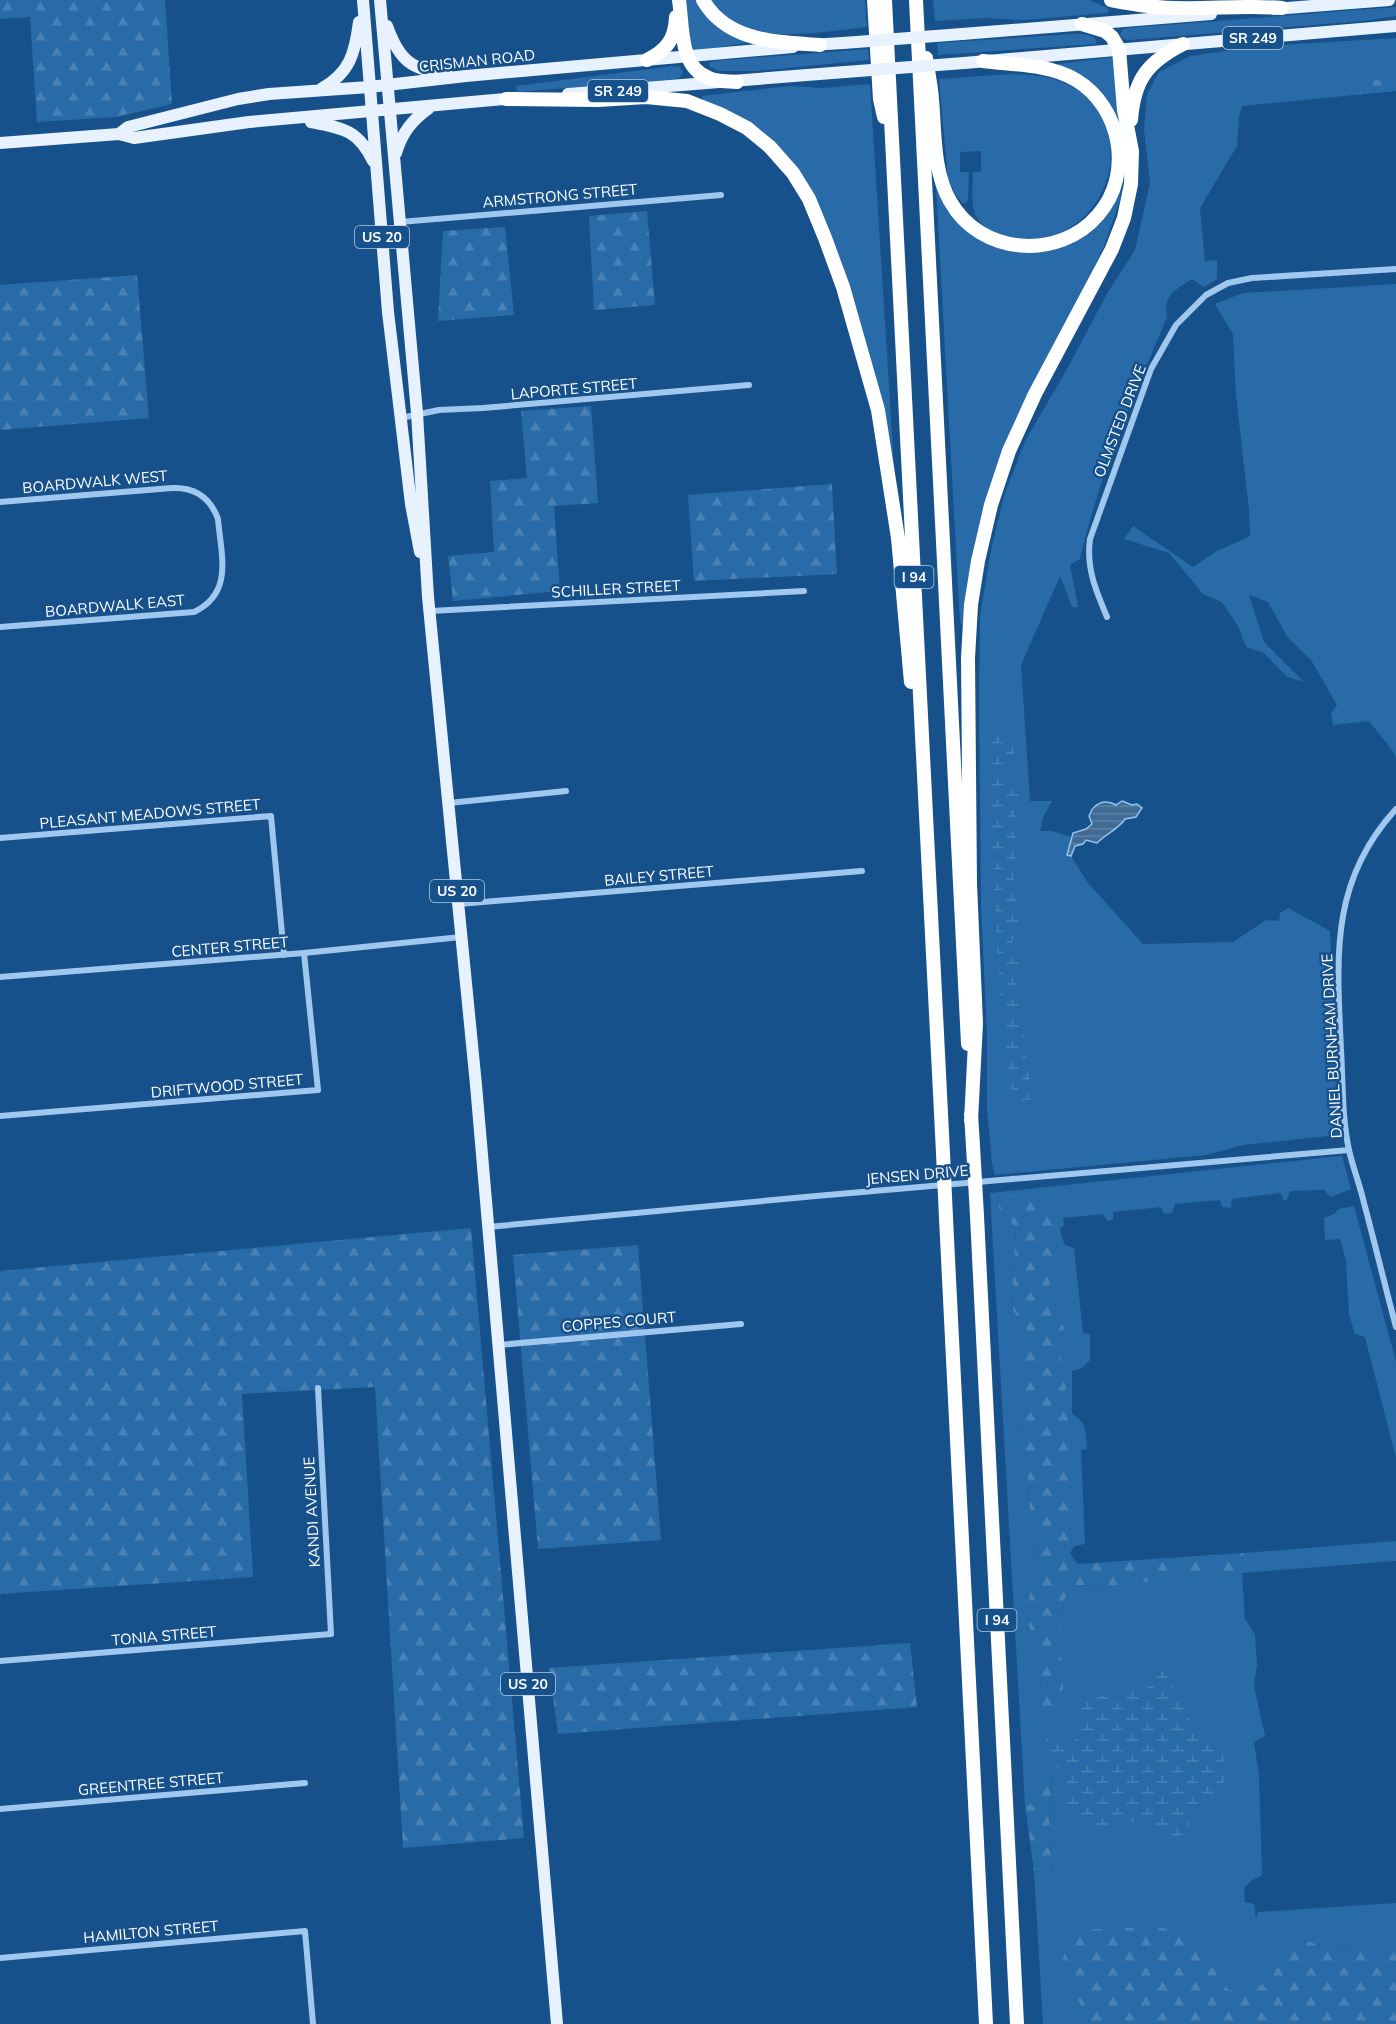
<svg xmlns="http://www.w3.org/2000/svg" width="1396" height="2024" viewBox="0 0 1396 2024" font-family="Mulish,sans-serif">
<defs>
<pattern id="forest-firs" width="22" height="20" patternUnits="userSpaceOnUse" patternTransform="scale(1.5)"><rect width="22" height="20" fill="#296ba9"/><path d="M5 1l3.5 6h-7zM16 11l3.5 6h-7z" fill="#4981b6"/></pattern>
<pattern id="wetland-marsh" width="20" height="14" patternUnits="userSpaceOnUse" patternTransform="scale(1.5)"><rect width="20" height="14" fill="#296ba9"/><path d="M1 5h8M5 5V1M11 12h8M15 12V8" fill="none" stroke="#4981b6"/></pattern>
<pattern id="water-rules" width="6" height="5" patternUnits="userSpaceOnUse" patternTransform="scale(1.5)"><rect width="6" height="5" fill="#416b95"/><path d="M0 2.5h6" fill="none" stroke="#5e81a5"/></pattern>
</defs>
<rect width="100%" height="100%" fill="#17518b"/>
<path fill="#296ba9" d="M686,0H697L751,42L694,51L690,39Z
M711,0H865L867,27C825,31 762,45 726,18C720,14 716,6 711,0Z
M933,0H1089L1108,8L1109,11L1106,13L1025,20L986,18L935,21Z
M1396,7V16L1363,21L1129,40L1123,39L1120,35L1122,30L1127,28Z
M1073,34C1081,34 1092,33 1097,41L1095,44L938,55L937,43Z
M1396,38V91L1242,106L1239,117L1237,146L1200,208L1205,261L1217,260V279L1204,287L1192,279C1175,290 1163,295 1167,317C1133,398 1100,473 1080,559L1070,565L1078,607H1072L1060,576L1021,665L1030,801H1052L1043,817L1040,831H1052L1071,837L1067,855L1071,856L1088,883L1143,944L1233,942L1266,920L1279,921L1280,913L1288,908L1330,931L1339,1123L1337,1135L1243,1145L1206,1155L995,1175L992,1164L987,1110V1035L981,904L979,702L980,616L991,550L1004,496L1025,441L1066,371L1108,292L1135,250L1150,183L1144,129L1147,94L1159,72L1191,56L1251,47Z
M868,49L869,60L756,71H720L710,67L709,63L714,61Z
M1115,57L1122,129H1118L1058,64Z
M674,66L680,67L683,72L680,77L676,79L517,92L516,86Z
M1011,74C1050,75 1084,81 1103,120C1132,182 1075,255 1008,237C996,234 984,229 977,218C970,205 973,186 973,172H981V151L960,152V172H969L968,200L966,203H962L956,195L948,179L939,79Z
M870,84L895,482L808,187L703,101L702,96L789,86L823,88Z
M1122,174L1120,200L1104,246L991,485C976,530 967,576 964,623L962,625L960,622L936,186C939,193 942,201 946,208C959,229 988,251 1015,251C1033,250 1053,245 1071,242Z
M1396,284V758L1392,750L1369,721L1333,725L1331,713L1337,705L1311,660L1288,638L1268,602L1249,595L1264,642L1304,682L1287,677L1264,653L1246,647L1238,626L1222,602L1203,594L1169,553L1124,539L1133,526L1193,567L1217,551L1250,536L1249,510L1236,395L1233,334L1215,304L1243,293Z
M1342,1156L1351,1189L1331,1197L1324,1190L1290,1191L1287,1200H1283L1281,1193L1232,1199L1231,1208L1222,1207L1220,1200L1175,1204L1172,1213L1164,1214L1161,1207L1113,1212V1220L1107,1221L1103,1214L1063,1218L1064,1225L1060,1229L1062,1238L1065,1245L1074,1248L1083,1333L1090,1334V1360L1082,1368L1072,1371V1414C1087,1422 1086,1434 1087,1449L1081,1450L1085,1544L1074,1546L1069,1530L1073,1514V1494L1068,1481L1072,1435L1069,1425L1071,1406L1066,1389L1067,1374L1061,1363V1342L1064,1327L1053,1299L1047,1269L1055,1268C1058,1248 1051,1228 1057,1209L1035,1194L1023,1195L1009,1215V1220L1016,1226L1011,1307L1031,1338L1020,1376L1023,1418L1022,1441L1027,1465L1029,1504L1038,1540L1037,1569L1025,1613L1035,1645L1040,1677L1042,1708L1063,1687C1061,1654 1053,1614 1072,1585L1113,1586L1219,1572H1242L1244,1553L1396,1541V1561L1242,1573L1245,1619L1255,1634L1257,1665L1254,1686L1265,1736L1254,1742L1259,1775L1262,1875L1251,1881L1244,1888L1245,1902L1254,1904L1256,1919L1258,1912L1396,1903V1945L1323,1947L1291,1934L1261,1987L1228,1990L1087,2018L1090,2024H1043L1034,1871L1052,1874L1049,1820L1053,1772L1034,1804L1025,1805L990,1193Z
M1354,1206L1396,1362V1458L1365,1337L1355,1334L1349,1315L1346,1260L1340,1239L1325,1240L1324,1218L1334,1214L1339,1209Z"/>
<path fill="url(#forest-firs)" d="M0,0H165L172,104L116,117L37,122L30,17L0,19Z
M1357,76L1378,80L1386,76L1394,83L1393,91L1364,94L1350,92L1348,85Z
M647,211L655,305L594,310L589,216Z
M505,227L514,315L438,321L443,231Z
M137,275L149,418L0,430V285Z
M591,406L598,503L554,506L560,591L453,601L448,556L494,552L490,481L527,478L521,411Z
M832,484L837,574L694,581L688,495Z
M1035,1194L1057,1209C1052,1227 1058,1248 1055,1269H1047L1053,1299L1064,1327L1061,1342V1363L1067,1374L1066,1389L1071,1406L1069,1425L1072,1435L1068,1481L1073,1494V1514L1069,1530L1074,1546L1070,1553L1077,1564L1244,1553L1242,1572H1219L1113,1586L1072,1585C1052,1615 1063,1652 1063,1685C1063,1694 1060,1704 1058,1713L1042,1709L1040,1677L1035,1645L1025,1613L1037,1569L1038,1540L1029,1504L1027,1465L1022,1441L1023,1418L1019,1376L1031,1338L1011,1307L1016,1227L1008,1220V1215L999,1208V1196Z
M471,1228L524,1838L403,1848L375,1387L242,1394L253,1577L0,1594V1271Z
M638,1245L661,1540L538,1549L513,1255Z
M910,1643L917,1707L558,1734L549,1668Z
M1053,1770L1049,1820L1052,1874L1034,1871L1025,1805L1034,1804Z
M1158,1927L1203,1936L1228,1990L1261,1986L1291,1934L1323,1947L1396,1945V2024H1090L1061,1965L1072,1930Z"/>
<path fill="url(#wetland-marsh)" d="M990,714L993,725L1018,742L1004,780L1020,781L1022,795L1014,809L1017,825L1014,851L1018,867L1013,878L1019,921L1009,952L1025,959L1015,975L1033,1099L1020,1101L1013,1095L1008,1068L999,984L991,819Z
M1163,1670L1180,1699L1200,1743L1210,1740L1224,1746C1224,1766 1228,1779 1218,1797L1192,1805L1188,1832L1175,1838L1150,1823L1120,1822L1088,1831L1078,1809L1063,1808V1771L1047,1761L1046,1734L1061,1740L1073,1751L1083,1698L1144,1691Z"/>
<path fill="url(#water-rules)" stroke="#92c4f1" stroke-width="1.5" d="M1122,801L1132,805L1137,804L1142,808L1136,817L1125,819C1119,829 1105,834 1097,843L1086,840L1083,844L1075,846L1071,856L1067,855L1073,833L1086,829L1092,824L1089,816C1093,804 1104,798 1116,805Z"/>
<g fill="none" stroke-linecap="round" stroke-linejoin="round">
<path stroke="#a0c8ef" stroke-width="6" d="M400,222L721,195
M401,418L439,410L483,408L749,385
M0,502L172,488C195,487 210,497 218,519C221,555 234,593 194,612L0,627
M430,611L804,591
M1107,617C1096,591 1086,568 1090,539L1151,369L1176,325L1206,295L1228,283L1252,278L1396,269
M449,803L566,791
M1396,809C1329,882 1337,959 1341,1050C1343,1083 1342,1118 1349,1150C1353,1168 1360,1185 1364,1203C1375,1244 1385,1286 1396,1327
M0,838L271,816L284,955
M459,904L862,871
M0,977L304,953L461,937
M0,1116L318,1090L304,953
M488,1227L816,1196L1349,1150
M498,1345L741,1324
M0,1661L331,1634L318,1388
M0,1809L305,1783
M0,1958L305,1931L313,2024"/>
<path stroke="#e8f2ff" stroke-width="12" d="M363,0L388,312L411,504L420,552
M380,0L417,413L428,597L476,1085L557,2024
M1274,9L1389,0
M387,26C399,60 411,70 447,74
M962,34L1211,14
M811,45L843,43
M964,63L1396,26
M321,89C350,73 355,53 359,22
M568,94L845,72
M311,122C343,128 358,130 373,161
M119,134L128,127L238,99L269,94L369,87L466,76L793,47
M0,143L119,134L134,138L249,122L515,98
M396,153C402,133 412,120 429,108"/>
<path stroke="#fff" stroke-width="14" d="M679,0C683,26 679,68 709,78C717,82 728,81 737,82
M703,0C727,42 777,42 820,45
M874,0L880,99L884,117
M885,0L943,1153
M916,0L968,1044
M1111,0C1132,4 1154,8 1175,8C1211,9 1246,5 1282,8
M926,58C928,72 931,85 932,99C935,133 933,171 950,201C980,255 1059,261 1098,215C1134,174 1121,107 1076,80C1050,64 1013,65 983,61
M647,60C667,50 675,39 676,17
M506,99L598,100L646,97L687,101L720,114L747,128L770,147L793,173L809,199L825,238L843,287L878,410L898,538L911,682
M1131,120C1134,79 1148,62 1183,44
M971,1114L973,1146
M971,1121L976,1023L970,884L968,658L971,605L978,561L991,505L1009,451L1035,394L1112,249L1124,218L1131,184L1132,151L1124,110L1119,49L1112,37L1105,31L1082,24
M977,1216L1017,2024
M946,1218L986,2024"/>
<path stroke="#e8f2ff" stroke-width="12" d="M843,43L962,34
M845,72L964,63"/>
<path stroke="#fff" stroke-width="14" d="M973,1146L977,1216
M943,1153L946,1218"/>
</g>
<g text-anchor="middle" stroke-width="5" stroke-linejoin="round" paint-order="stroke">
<g fill="#17518b" stroke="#b9cbdc" stroke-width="1.5">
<rect x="1223" y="27" width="60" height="22" rx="4.5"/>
<rect x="588" y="80" width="60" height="22" rx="4.5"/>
<rect x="355" y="226" width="54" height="22" rx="4.5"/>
<rect x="894.5" y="566" width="39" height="22" rx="4.5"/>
<rect x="430" y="880" width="54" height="22" rx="4.5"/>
<rect x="977.5" y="1609" width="39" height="22" rx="4.5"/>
<rect x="501" y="1673" width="54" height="22" rx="4.5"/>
</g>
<g font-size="14" font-weight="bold" fill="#fff">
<text x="1253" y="43">SR 249</text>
<text x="618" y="96">SR 249</text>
<text x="382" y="242">US 20</text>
<text x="914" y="582">I 94</text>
<text x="457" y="896">US 20</text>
<text x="997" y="1625">I 94</text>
<text x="528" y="1689">US 20</text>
</g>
<g font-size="15" fill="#fff" stroke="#17518b">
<text transform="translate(477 61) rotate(-6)" y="5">CRISMAN ROAD</text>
<text transform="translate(560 196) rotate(-5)" y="5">ARMSTRONG STREET</text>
<text transform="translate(574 389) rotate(-5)" y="5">LAPORTE STREET</text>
<text transform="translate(1120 421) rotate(-69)" y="5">OLMSTED DRIVE</text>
<text transform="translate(95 482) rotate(-5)" y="5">BOARDWALK WEST</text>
<text transform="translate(616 589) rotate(-3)" y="5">SCHILLER STREET</text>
<text transform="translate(115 606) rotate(-5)" y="5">BOARDWALK EAST</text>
<text transform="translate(150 814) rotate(-5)" y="5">PLEASANT MEADOWS STREET</text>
<text transform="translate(659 876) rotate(-5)" y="5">BAILEY STREET</text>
<text transform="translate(230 947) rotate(-5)" y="5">CENTER STREET</text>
<text transform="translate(1332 1046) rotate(-93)" y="5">DANIEL BURNHAM DRIVE</text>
<text transform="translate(227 1086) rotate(-5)" y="5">DRIFTWOOD STREET</text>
<text transform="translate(917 1175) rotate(-5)" y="5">JENSEN DRIVE</text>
<text transform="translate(619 1322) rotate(-5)" y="5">COPPES COURT</text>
<text transform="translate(312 1512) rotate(-93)" y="5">KANDI AVENUE</text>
<text transform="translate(164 1636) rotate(-5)" y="5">TONIA STREET</text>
<text transform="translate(151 1784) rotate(-5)" y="5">GREENTREE STREET</text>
<text transform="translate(151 1932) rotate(-5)" y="5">HAMILTON STREET</text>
</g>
</g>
</svg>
